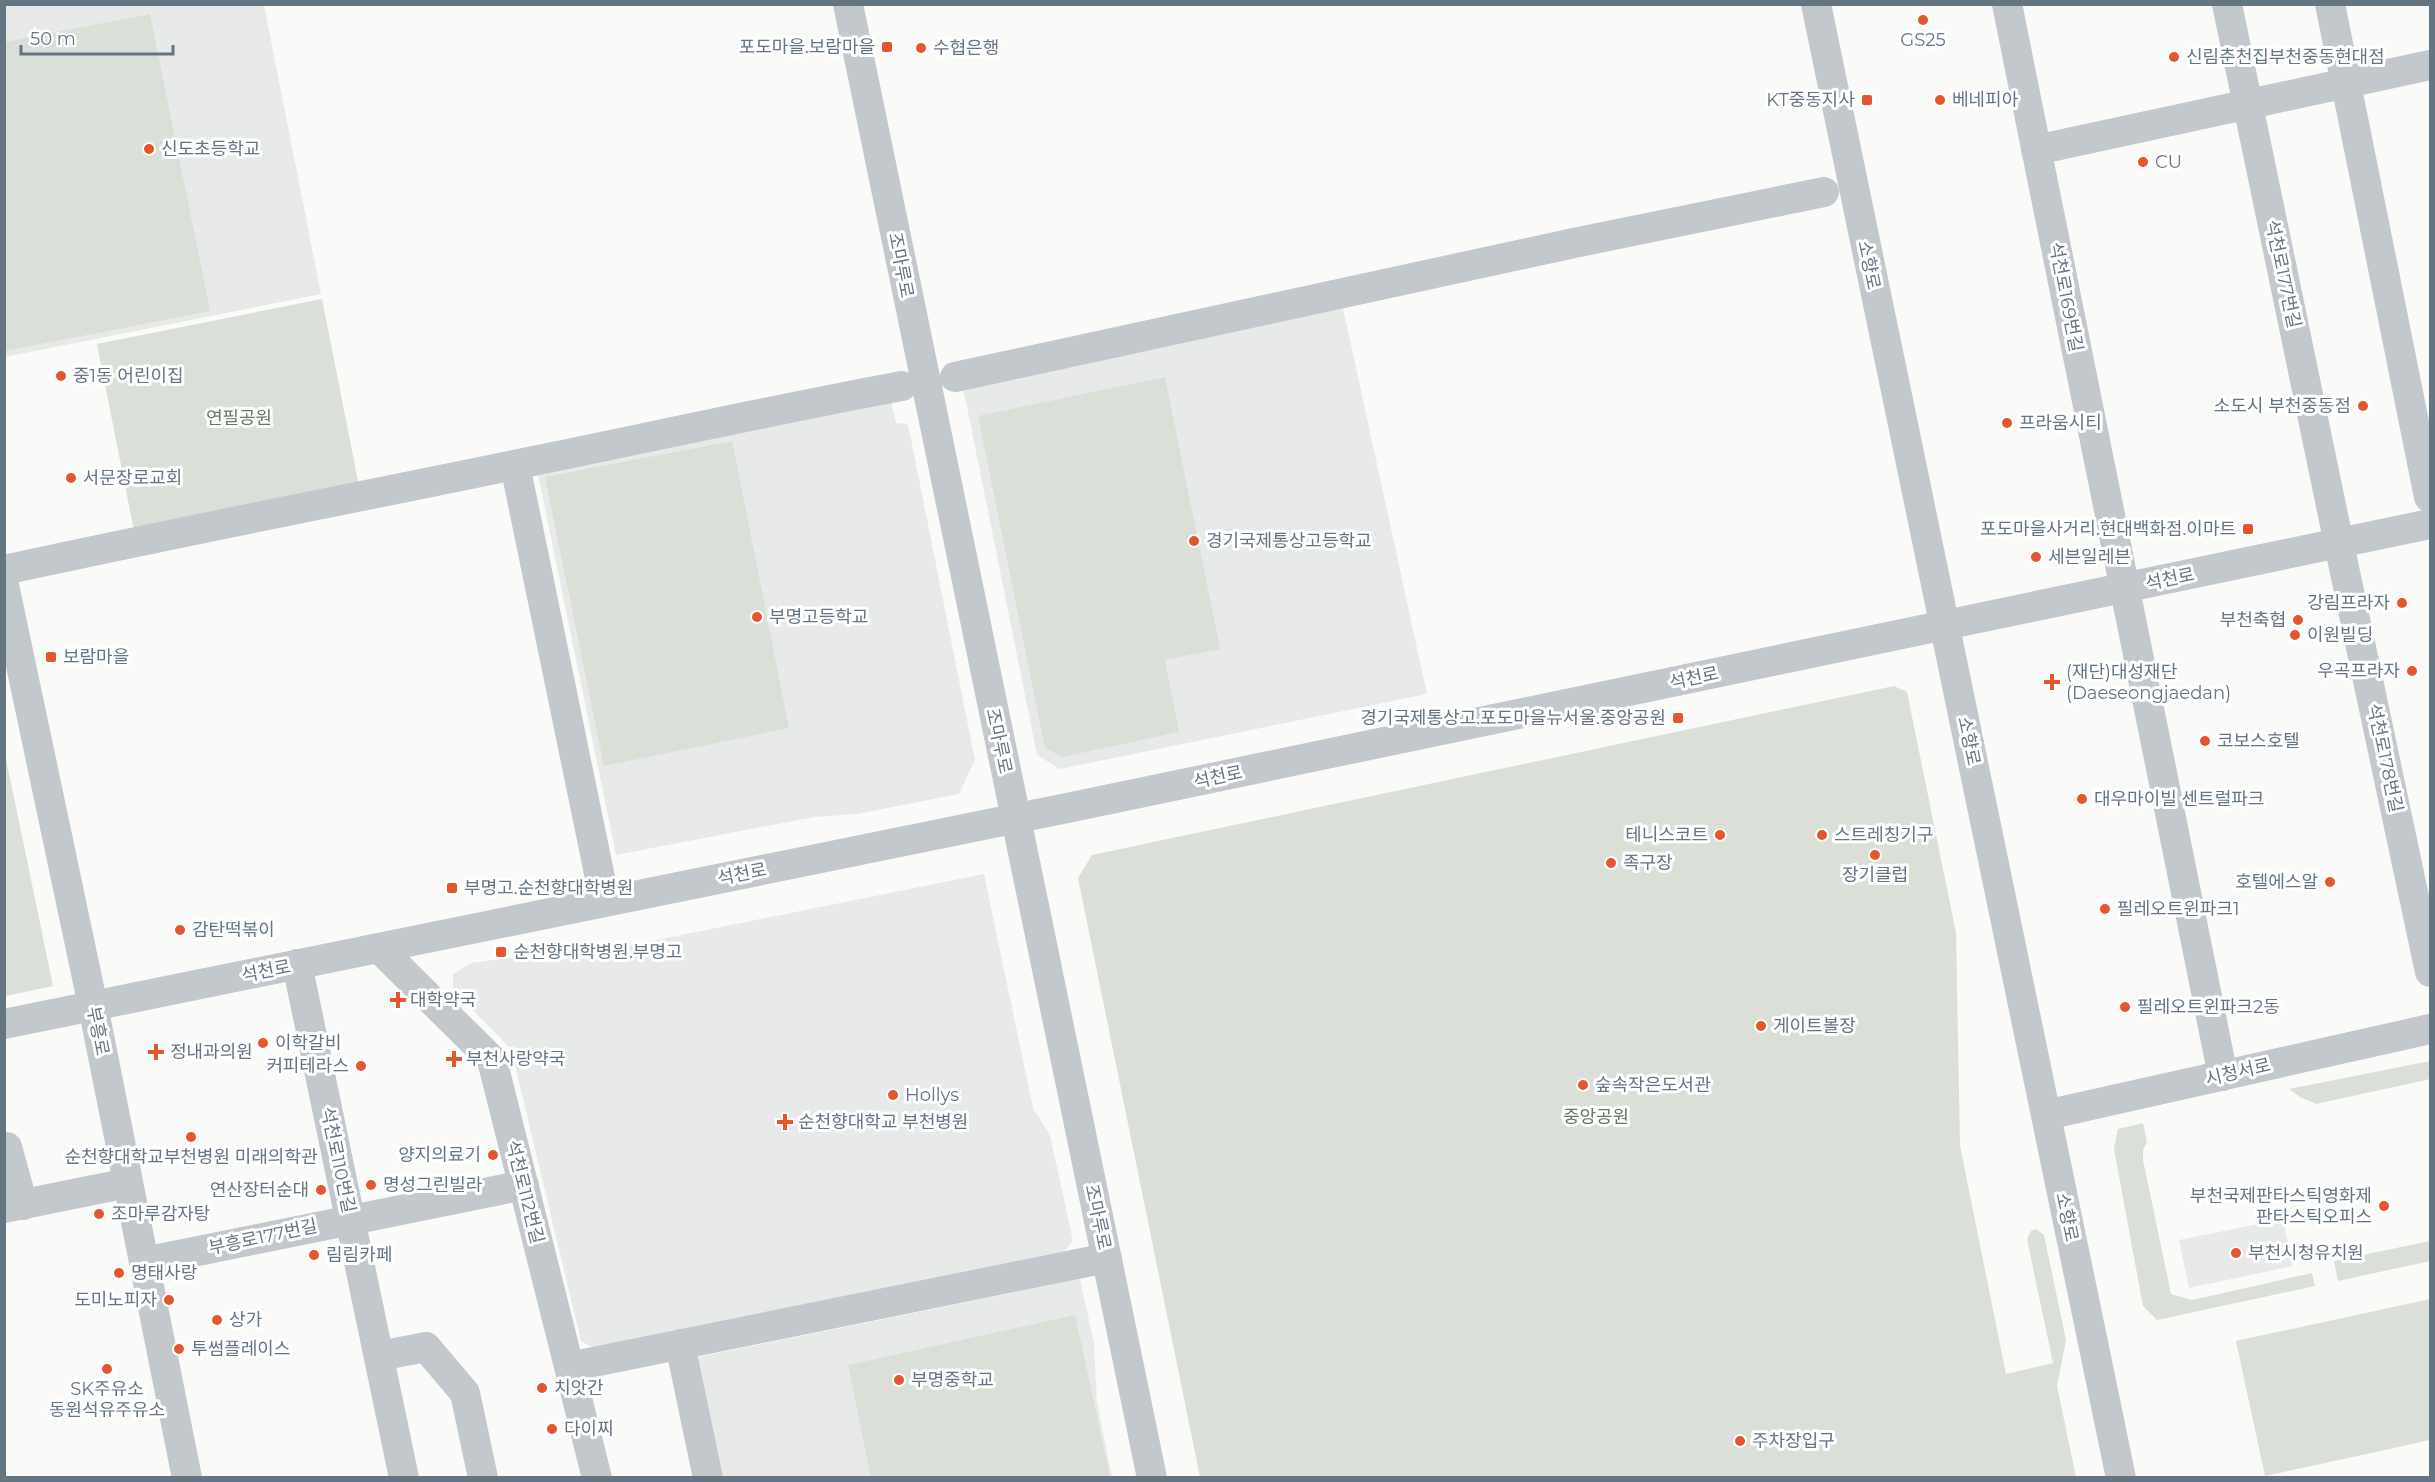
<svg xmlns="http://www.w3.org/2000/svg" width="2435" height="1482" viewBox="0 0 2435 1482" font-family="Montserrat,'Noto Sans KR',sans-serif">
<rect width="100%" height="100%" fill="#fafaf8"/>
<path fill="#e8e9e9" d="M5,5H264L321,294L5,357Z
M1343,308L1427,694L1060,769L1037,755L963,387Z
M891,401L896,423L908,424L975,760L959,794L857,814L814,817L616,855L538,474Z
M984,874L1033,1108L1050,1135L1073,1241L1059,1258L598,1351L581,1341L511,1049L453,990V974L471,963L507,958L547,962Z
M2283,1219L2293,1266L2189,1288L2179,1240Z
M1080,1279L1094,1343L1097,1402L1112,1477H723L698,1357Z"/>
<path fill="#dadfd7" d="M150,14L210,311L5,351V42Z
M322,299L361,496L136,541L97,344Z
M1165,377L1220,649L1165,660L1179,732L1062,757L1045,748L978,416Z
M732,441L789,728L604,766L545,477Z
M1894,686L1907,692L1956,933L1960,1146L2006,1374L2053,1363L2027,1239L2031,1231L2036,1229L2044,1235L2066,1340L2057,1386L2076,1477H1200L1078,878L1092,855Z
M5,754L53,986L5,996H4Z
M2430,1061V1079L2316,1104L2300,1097L2289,1089Z
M2143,1123L2147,1142L2143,1150V1160L2171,1294L2192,1300L2312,1273L2315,1286L2157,1320L2143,1306L2114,1149L2118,1129Z
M2430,1241V1261L2338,1281L2334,1261Z
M2430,1299V1440L2265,1476L2236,1341Z
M1075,1315L1110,1477H871L848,1365Z"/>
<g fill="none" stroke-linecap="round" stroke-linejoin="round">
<path stroke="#c3c8cc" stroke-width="30" d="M848,4L1152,1478
M1816,4L2121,1478
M2007,4L2223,1076
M2227,4L2339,544L2430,972
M2330,4L2429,497
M2036,150L2430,65
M955,377L1574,243L1824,192
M515,465L605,902
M4,570C174,533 344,500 514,465C643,439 772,410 902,386
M4,585L93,1006L187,1478
M379,948L492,1060L597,1478
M297,964L404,1478
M4,1024L1072,807L2430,524
M2046,1115L2430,1029
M4,1147H7L23,1205
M4,1208L128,1183
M144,1262L524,1185
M680,1344L708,1478
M379,1356L426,1347L465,1393L483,1478
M569,1367L1107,1258"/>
</g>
<g fill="#e4572e" stroke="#fff" stroke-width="2">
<circle cx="1923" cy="20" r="6"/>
<rect x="881" y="41" width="12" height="12" rx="3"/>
<circle cx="921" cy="48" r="6"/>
<circle cx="2174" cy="57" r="6"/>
<rect x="1861" y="94" width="12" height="12" rx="3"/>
<circle cx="1940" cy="100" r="6"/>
<circle cx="149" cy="149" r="6"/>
<circle cx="2143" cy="162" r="6"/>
<circle cx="61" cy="376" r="6"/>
<circle cx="2363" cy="406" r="6"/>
<circle cx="2007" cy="423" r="6"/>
<circle cx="71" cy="478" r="6"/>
<rect x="2242" y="523" width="12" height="12" rx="3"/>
<circle cx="1194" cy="541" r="6"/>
<circle cx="2036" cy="557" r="6"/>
<circle cx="2402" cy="603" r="6"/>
<circle cx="757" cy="617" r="6"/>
<circle cx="2298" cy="620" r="6"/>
<circle cx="2295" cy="635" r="6"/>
<rect x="45" y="651" width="12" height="12" rx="3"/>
<circle cx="2412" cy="671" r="6"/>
<path d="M2049 673h6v6h6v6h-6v6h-6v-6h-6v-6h6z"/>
<rect x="1672" y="712" width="12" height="12" rx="3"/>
<circle cx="2205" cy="741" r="6"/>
<circle cx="2082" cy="799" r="6"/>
<circle cx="1720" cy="835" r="6"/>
<circle cx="1822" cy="835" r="6"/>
<circle cx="1875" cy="855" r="6"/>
<circle cx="1611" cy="863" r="6"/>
<circle cx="2330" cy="882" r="6"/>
<rect x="446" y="882" width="12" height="12" rx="3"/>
<circle cx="2105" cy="909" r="6"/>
<circle cx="180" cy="930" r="6"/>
<rect x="495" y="946" width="12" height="12" rx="3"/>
<path d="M395 991h6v6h6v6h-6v6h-6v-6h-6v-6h6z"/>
<circle cx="2125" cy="1007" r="6"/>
<circle cx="1761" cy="1026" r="6"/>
<circle cx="263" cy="1043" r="6"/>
<path d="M153 1043h6v6h6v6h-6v6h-6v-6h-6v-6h6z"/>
<path d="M451 1050h6v6h6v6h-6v6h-6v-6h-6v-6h6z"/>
<circle cx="361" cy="1066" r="6"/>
<circle cx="1583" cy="1085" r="6"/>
<circle cx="893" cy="1095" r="6"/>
<path d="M782 1113h6v6h6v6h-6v6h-6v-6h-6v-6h6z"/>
<circle cx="191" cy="1137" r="6"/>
<circle cx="493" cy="1155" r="6"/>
<circle cx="371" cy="1185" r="6"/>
<circle cx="321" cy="1190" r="6"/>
<circle cx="2384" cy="1206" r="6"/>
<circle cx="99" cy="1214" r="6"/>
<circle cx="2236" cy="1253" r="6"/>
<circle cx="314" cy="1255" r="6"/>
<circle cx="119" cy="1273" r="6"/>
<circle cx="169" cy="1300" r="6"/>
<circle cx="217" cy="1320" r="6"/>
<circle cx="179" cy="1349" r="6"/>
<circle cx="107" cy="1369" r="6"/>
<circle cx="899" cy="1380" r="6"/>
<circle cx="542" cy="1388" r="6"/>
<circle cx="552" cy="1429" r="6"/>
<circle cx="1740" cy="1441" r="6"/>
</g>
<g text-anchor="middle" stroke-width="6" stroke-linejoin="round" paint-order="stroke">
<g font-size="18" fill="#657683" stroke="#fff" text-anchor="start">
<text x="1923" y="46" text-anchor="middle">GS25</text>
<text x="875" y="53" text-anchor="end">포도마을.보람마을</text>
<text x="933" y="54">수협은행</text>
<text x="2186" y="63">신림춘천집부천중동현대점</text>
<text x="1855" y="106" text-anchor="end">KT중동지사</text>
<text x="1952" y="106">베네피아</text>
<text x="161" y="155">신도초등학교</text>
<text x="2155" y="168">CU</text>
<text x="73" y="382">중1동 어린이집</text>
<text x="2351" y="412" text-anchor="end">소도시 부천중동점</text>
<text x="2019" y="429">프라움시티</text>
<text x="83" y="484">서문장로교회</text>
<text x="2236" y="535" text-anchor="end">포도마을사거리.현대백화점.이마트</text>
<text x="1206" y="547">경기국제통상고등학교</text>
<text x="2048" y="563">세븐일레븐</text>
<text x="2390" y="609" text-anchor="end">강림프라자</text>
<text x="769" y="623">부명고등학교</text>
<text x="2286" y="626" text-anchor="end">부천축협</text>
<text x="2307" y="641">이원빌딩</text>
<text x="63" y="663">보람마을</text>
<text x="2400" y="677" text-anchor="end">우곡프라자</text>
<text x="2066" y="678">(재단)대성재단<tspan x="2066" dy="21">(Daeseongjaedan)</tspan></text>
<text x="1666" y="724" text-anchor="end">경기국제통상고.포도마을뉴서울.중앙공원</text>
<text x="2217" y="747">코보스호텔</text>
<text x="2094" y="805">대우마이빌 센트럴파크</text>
<text x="1708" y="841" text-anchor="end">테니스코트</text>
<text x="1834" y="841">스트레칭기구</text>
<text x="1623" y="869">족구장</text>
<text x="1875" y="881" text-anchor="middle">장기클럽</text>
<text x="2318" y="888" text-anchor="end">호텔에스알</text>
<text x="464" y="894">부명고.순천향대학병원</text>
<text x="2117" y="915">필레오트윈파크1</text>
<text x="192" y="936">감탄떡볶이</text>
<text x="513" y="958">순천향대학병원.부명고</text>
<text x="410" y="1006">대학약국</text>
<text x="2137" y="1013">필레오트윈파크2동</text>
<text x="1773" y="1032">게이트볼장</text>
<text x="275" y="1049">이학갈비</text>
<text x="170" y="1058">정내과의원</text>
<text x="466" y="1065">부천사랑약국</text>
<text x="349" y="1072" text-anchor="end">커피테라스</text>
<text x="1595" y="1091">숲속작은도서관</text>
<text x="905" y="1101">Hollys</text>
<text x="798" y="1128">순천향대학교 부천병원</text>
<text x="481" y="1161" text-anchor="end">양지의료기</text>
<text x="191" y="1163" text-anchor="middle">순천향대학교부천병원 미래의학관</text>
<text x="383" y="1191">명성그린빌라</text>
<text x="309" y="1196" text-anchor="end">연산장터순대</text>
<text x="2372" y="1202" text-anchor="end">부천국제판타스틱영화제<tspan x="2372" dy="21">판타스틱오피스</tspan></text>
<text x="111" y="1220">조마루감자탕</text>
<text x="2248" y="1259">부천시청유치원</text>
<text x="326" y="1261">림림카페</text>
<text x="131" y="1279">명태사랑</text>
<text x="157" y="1306" text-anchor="end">도미노피자</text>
<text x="229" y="1326">상가</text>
<text x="191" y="1355">투썸플레이스</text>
<text x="911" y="1386">부명중학교</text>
<text x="554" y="1394">치앗간</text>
<text x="107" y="1395" text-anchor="middle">SK주유소<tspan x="107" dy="21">동원석유주유소</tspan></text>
<text x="564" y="1435">다이찌</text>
<text x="1752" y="1447">주차장입구</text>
</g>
<g font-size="18" fill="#657683" stroke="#fff">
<text transform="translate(901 265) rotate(79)" y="6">조마루로</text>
<text transform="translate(1869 265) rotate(78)" y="6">소향로</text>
<text transform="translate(2283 274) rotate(78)" y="6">석천로177번길</text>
<text transform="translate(2066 297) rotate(79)" y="6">석천로169번길</text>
<text transform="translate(2170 579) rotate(-12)" y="6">석천로</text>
<text transform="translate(1694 678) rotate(-12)" y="6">석천로</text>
<text transform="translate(999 741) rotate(78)" y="6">조마루로</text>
<text transform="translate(1969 741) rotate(78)" y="6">소향로</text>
<text transform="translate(2385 758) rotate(78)" y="6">석천로178번길</text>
<text transform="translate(1218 777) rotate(-12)" y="6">석천로</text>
<text transform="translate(742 874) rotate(-11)" y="6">석천로</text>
<text transform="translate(266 971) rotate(-11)" y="6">석천로</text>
<text transform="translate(98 1031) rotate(79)" y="6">부흥로</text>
<text transform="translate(2238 1072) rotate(-13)" y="6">시청서로</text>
<text transform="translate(338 1160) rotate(78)" y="6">석천로110번길</text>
<text transform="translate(525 1192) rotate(76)" y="6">석천로112번길</text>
<text transform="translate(1098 1217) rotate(78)" y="6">조마루로</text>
<text transform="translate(2067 1217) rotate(78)" y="6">소향로</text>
<text transform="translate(263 1237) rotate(-12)" y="6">부흥로177번길</text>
</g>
<g font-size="18" fill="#687a64" stroke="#fff">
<text x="239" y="424">연필공원</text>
<text x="1596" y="1123">중앙공원</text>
</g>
</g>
<rect width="2435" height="1482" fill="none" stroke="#657683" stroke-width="12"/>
<path d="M21 45v9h152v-9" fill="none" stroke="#657683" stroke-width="3"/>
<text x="30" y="45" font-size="18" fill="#657683" stroke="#ffffff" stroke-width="4.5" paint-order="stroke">50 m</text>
</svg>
